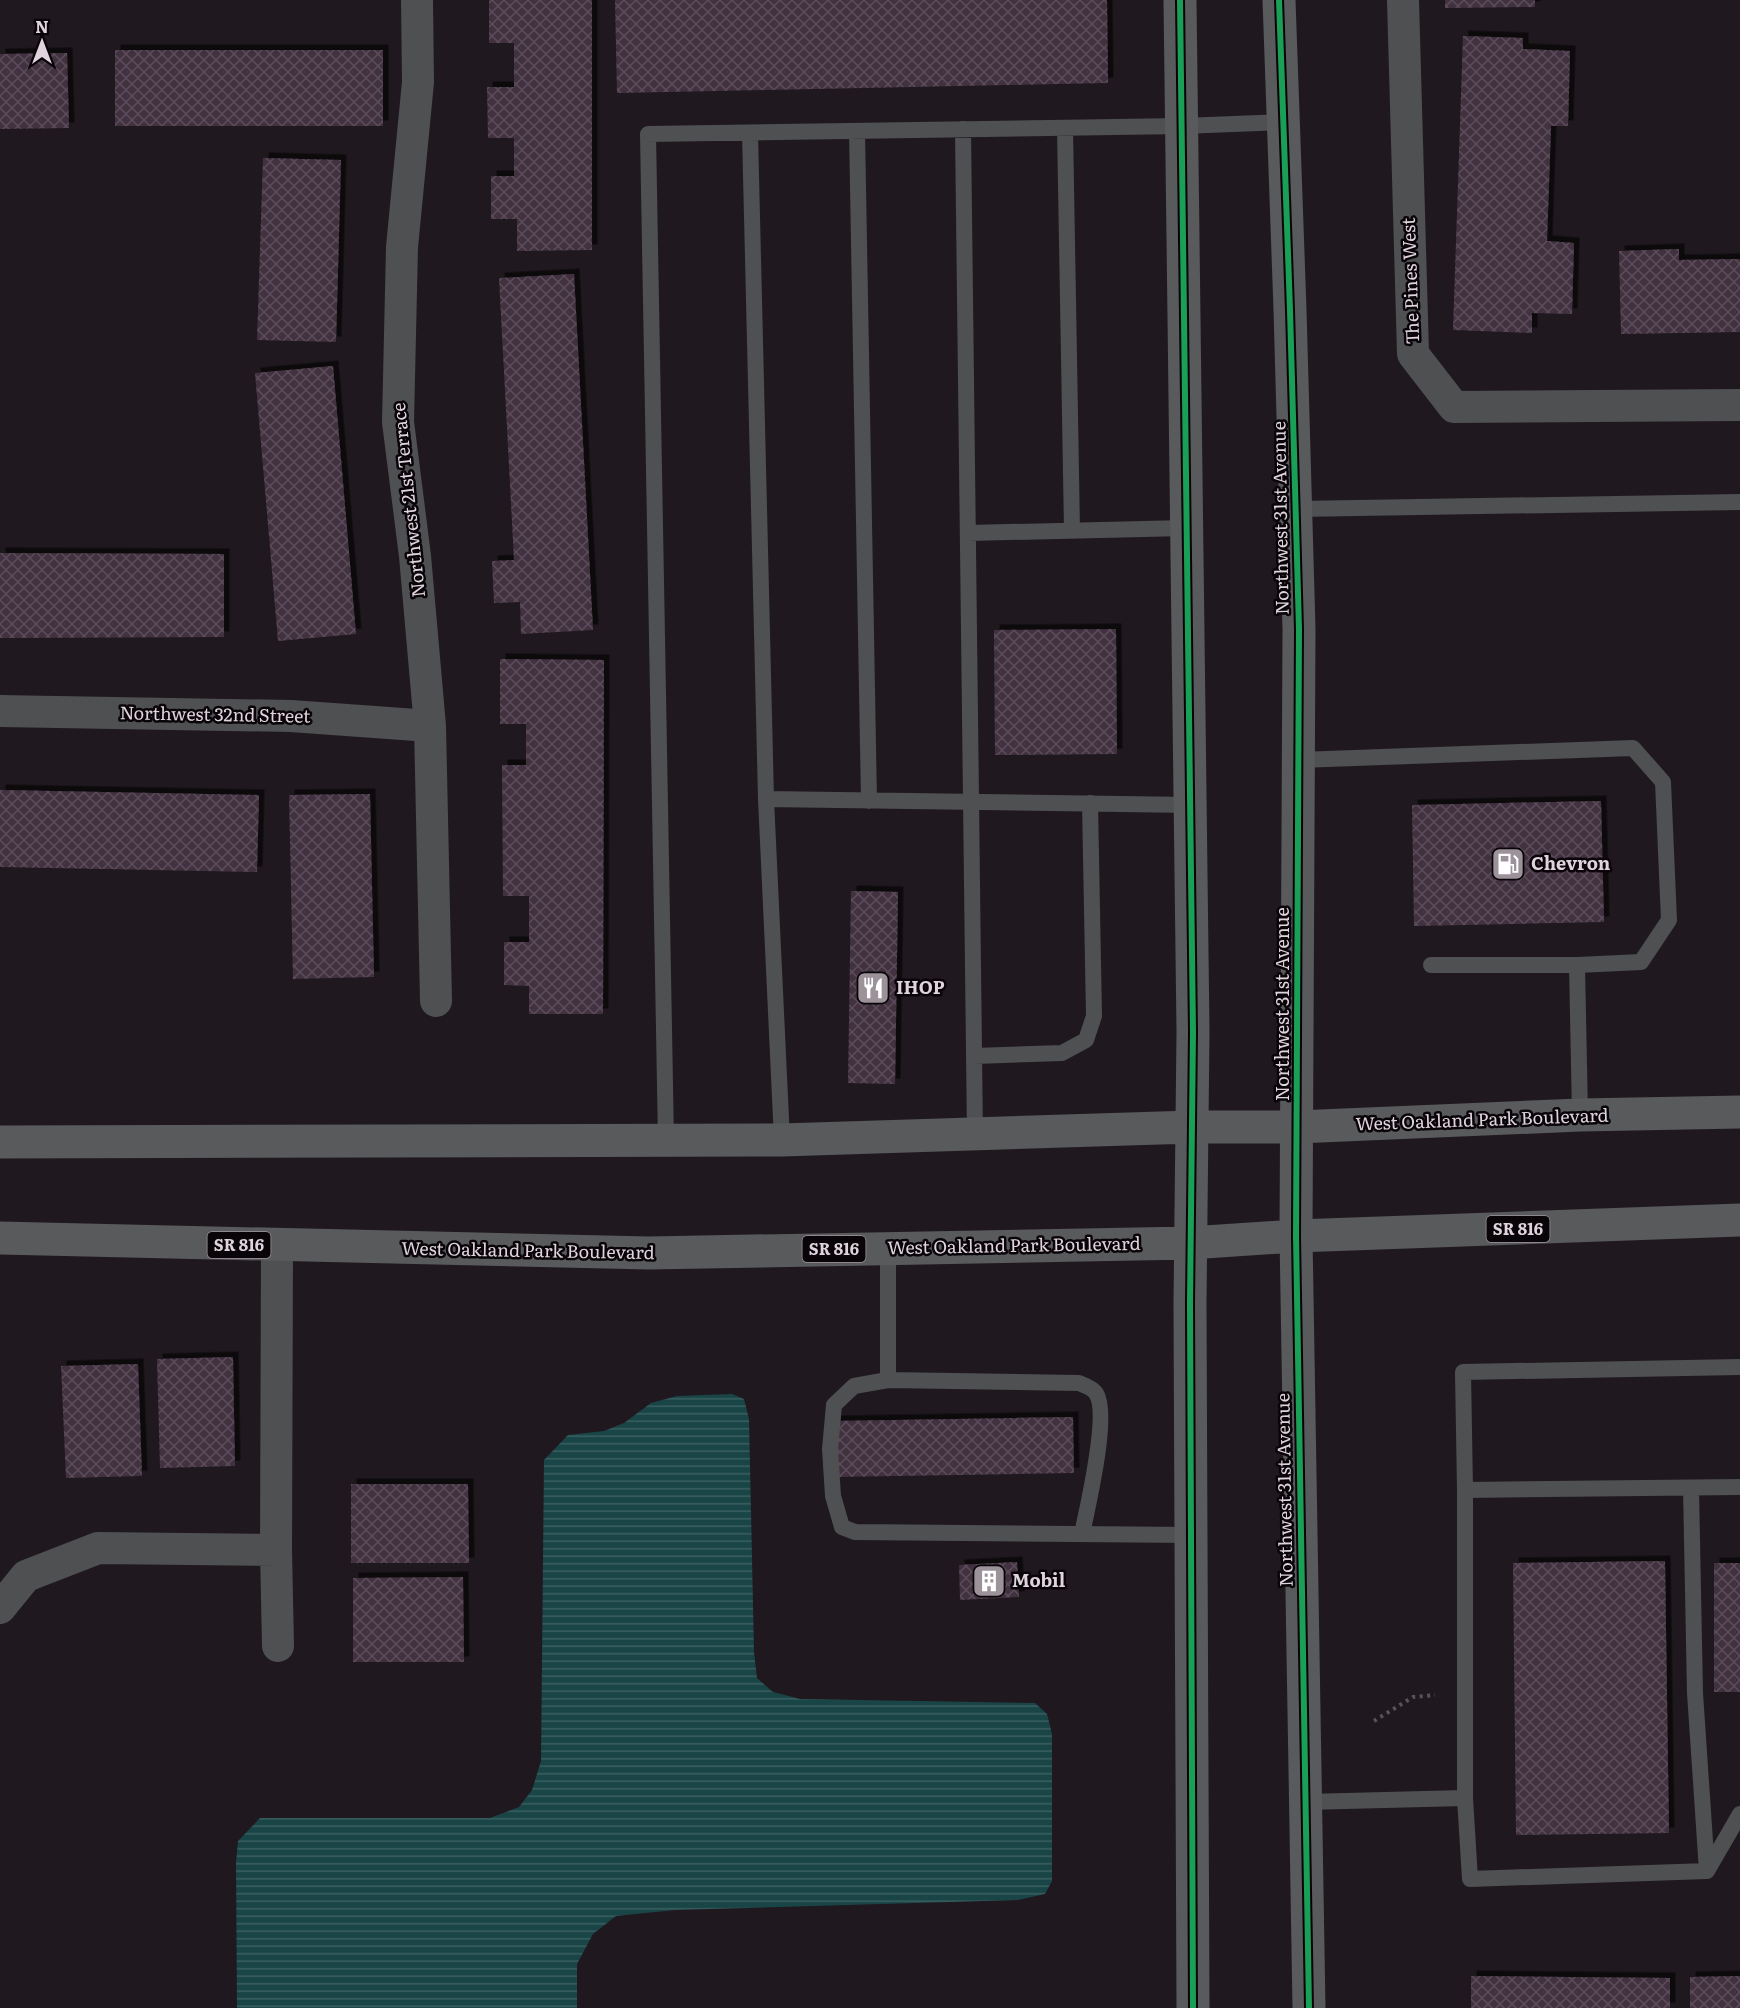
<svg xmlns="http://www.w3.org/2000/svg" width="1740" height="2008" viewBox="0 0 1740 2008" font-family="Literata,serif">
<defs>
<pattern id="water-rules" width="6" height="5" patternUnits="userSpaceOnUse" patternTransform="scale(1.5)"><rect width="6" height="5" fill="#194547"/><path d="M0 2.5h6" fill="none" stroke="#3a5f61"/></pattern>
<pattern id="building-cross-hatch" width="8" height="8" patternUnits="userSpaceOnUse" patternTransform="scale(1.5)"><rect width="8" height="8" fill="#423141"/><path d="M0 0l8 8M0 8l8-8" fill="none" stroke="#5d4e5c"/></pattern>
<filter id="shadow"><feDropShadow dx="5.5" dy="-5.5" stdDeviation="0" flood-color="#0009"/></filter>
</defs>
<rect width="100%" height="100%" fill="#20181f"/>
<path fill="url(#water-rules)" d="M732,1394L744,1399L749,1419L754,1652L757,1678L773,1692L800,1699L1035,1703L1047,1714L1052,1734V1881L1045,1894L1018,1900L675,1910L616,1916L593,1934L577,1964V2008H237L236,1862L238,1841L260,1818H490L519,1807L532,1790L541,1761L544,1460L568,1435L604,1431L624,1423L651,1403L677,1396Z"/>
<path fill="url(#building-cross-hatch)" filter="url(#shadow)" d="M489,0H592V250L517,251V219H491V176H514V138H488L487,87H514V43H489Z
M615,0H1107L1108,83L617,93Z
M1445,0H1535V7L1445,8Z
M1463,36L1523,38V49L1570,51L1568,126H1551L1547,241L1574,243L1572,314L1532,313V333L1453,330Z
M115,50H383V126H115Z
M67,53L69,128L0,129V54Z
M263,158L341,160L336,342L257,340Z
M1679,249V260L1740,259V332L1621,334L1619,251Z
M574,274L593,630L521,634L520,602L494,603L492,561L514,560L499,278Z
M333,366L356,634L278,641L255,373Z
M0,553L224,554V637L0,638Z
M1116,629L1117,754L995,755L994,630Z
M500,659L604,660L603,1014H529V986L504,985V942H529V896H503L502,765H526V724H500Z
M0,790L259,795L257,872L0,867Z
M370,794L374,977L293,979L289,795Z
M1601,801L1604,922L1414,926L1412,805Z
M851,891L898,892L895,1084L848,1083Z
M233,1357L235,1466L160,1468L157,1359Z
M138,1364L142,1476L66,1478L61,1366Z
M1073,1417L1074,1473L836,1477L835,1421Z
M351,1484H468L469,1563H351Z
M1665,1561L1669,1833L1516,1835L1513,1563Z
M1017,1562L1019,1597L960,1600L959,1565Z
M1714,1563H1740V1692H1714Z
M463,1577L464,1662H353V1578Z
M1471,1976L1670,1978V2008H1471Z
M1740,1976V2008H1690V1977Z"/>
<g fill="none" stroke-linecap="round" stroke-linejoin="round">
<path stroke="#555457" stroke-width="4" stroke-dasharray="3 4.5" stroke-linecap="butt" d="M1374,1721L1413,1697L1435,1695"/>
<path stroke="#4e5051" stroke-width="16" d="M1065,128L1072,530
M963,129L975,1135
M857,131L869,801
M750,133L766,799L782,1140
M1296,509L1740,502
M968,533L1186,528
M1299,760L1633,748L1663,782L1669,920L1641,962L1577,965L1580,1115
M766,799L1191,805
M1431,965H1577
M975,1056L1062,1053L1086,1040L1094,1016L1090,803
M666,1141L648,134L1182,126L1283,122
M888,1248V1380L854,1386L834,1405L830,1449L833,1496L842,1527L855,1532L1192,1535
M888,1380L1079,1383C1084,1385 1092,1388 1095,1392C1111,1410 1087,1509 1082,1534
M1691,1488L1695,1693L1707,1871
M1465,1490L1463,1372L1740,1367
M1465,1798V1490L1740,1487
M1305,1802L1465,1798L1470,1879L1707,1871
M1707,1871L1740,1814"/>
<path stroke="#4e5051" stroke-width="32" d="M417,0L418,82L402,247L398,422L415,556L430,726L436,1001
M1403,0L1413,354L1454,407L1740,405
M0,711L291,716L430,726
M277,1245L276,1550L278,1646
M0,1608L26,1576L98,1548L276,1550"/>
<path stroke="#585a5c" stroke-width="33" d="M1180,0L1193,1032L1190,1303L1193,2008
M1279,0L1290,310L1299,629L1296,1236L1309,2008
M0,1142L782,1140L1192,1127H1297L1580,1115L1740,1112
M0,1238L649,1253L1190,1243L1296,1236L1740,1220"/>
<g stroke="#090408" stroke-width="10">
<path id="cycleway" d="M1180,0L1193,1032L1190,1303L1193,2008
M1279,0L1290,310L1299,629L1296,1236L1309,2008"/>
</g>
<use href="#cycleway" stroke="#1a9f57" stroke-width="6"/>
</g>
<defs>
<g id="fuel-square" transform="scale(1.725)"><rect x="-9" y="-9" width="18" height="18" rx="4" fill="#9c929a" stroke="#090408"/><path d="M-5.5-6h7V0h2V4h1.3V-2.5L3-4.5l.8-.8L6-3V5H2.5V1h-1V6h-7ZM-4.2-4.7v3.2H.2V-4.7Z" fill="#fff"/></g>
<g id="restaurant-square" transform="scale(1.725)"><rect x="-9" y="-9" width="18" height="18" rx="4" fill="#9c929a" stroke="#090408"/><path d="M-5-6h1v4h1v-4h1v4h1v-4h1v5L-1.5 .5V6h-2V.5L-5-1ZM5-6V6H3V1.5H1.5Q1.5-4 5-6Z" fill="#fff"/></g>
<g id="building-square" transform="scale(1.725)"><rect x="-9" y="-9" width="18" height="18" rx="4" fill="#9c929a" stroke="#090408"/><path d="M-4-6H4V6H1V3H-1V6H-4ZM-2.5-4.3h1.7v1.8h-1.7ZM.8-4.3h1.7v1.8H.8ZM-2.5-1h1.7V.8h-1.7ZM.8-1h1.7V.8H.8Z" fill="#fff"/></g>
</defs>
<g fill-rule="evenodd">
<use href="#fuel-square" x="1508" y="864"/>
<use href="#restaurant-square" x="873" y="988"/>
<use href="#building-square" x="989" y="1581"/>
</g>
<g text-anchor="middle" stroke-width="5" stroke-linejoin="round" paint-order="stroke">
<g fill="#090408" stroke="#9f969d" stroke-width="1.5">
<rect x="1486.5" y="1216" width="63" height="26" rx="4.5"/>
<rect x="207.5" y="1232" width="63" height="26" rx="4.5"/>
<rect x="802.5" y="1236" width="63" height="26" rx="4.5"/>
</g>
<g font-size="16" font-weight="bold" fill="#dfd4dd">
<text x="1518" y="1235">SR 816</text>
<text x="239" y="1251">SR 816</text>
<text x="834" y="1255">SR 816</text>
</g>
<g font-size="18" fill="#dfd4dd" stroke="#090408">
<text transform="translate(1411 281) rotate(-92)" y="6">The Pines West</text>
<text transform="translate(409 500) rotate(-96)" y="6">Northwest 21st Terrace</text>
<text transform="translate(1281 518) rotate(-91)" y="6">Northwest 31st Avenue</text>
<text transform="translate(215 715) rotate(1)" y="6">Northwest 32nd Street</text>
<text transform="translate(1283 1004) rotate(-90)" y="6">Northwest 31st Avenue</text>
<text transform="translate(1482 1120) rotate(-2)" y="6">West Oakland Park Boulevard</text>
<text transform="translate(1014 1246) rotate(-1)" y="6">West Oakland Park Boulevard</text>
<text transform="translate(528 1251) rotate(1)" y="6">West Oakland Park Boulevard</text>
<text transform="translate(1285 1490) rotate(-91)" y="6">Northwest 31st Avenue</text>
</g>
<g font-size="18" font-weight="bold" fill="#dfd4dd" stroke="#090408" text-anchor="start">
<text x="1531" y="870">Chevron</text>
<text x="896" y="994">IHOP</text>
<text x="1012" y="1587">Mobil</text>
</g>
</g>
<g transform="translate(42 42)" stroke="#090408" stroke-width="4.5" paint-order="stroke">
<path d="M0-4.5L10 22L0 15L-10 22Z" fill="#dfd4dd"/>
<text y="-9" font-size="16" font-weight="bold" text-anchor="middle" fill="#dfd4dd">N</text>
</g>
</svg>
